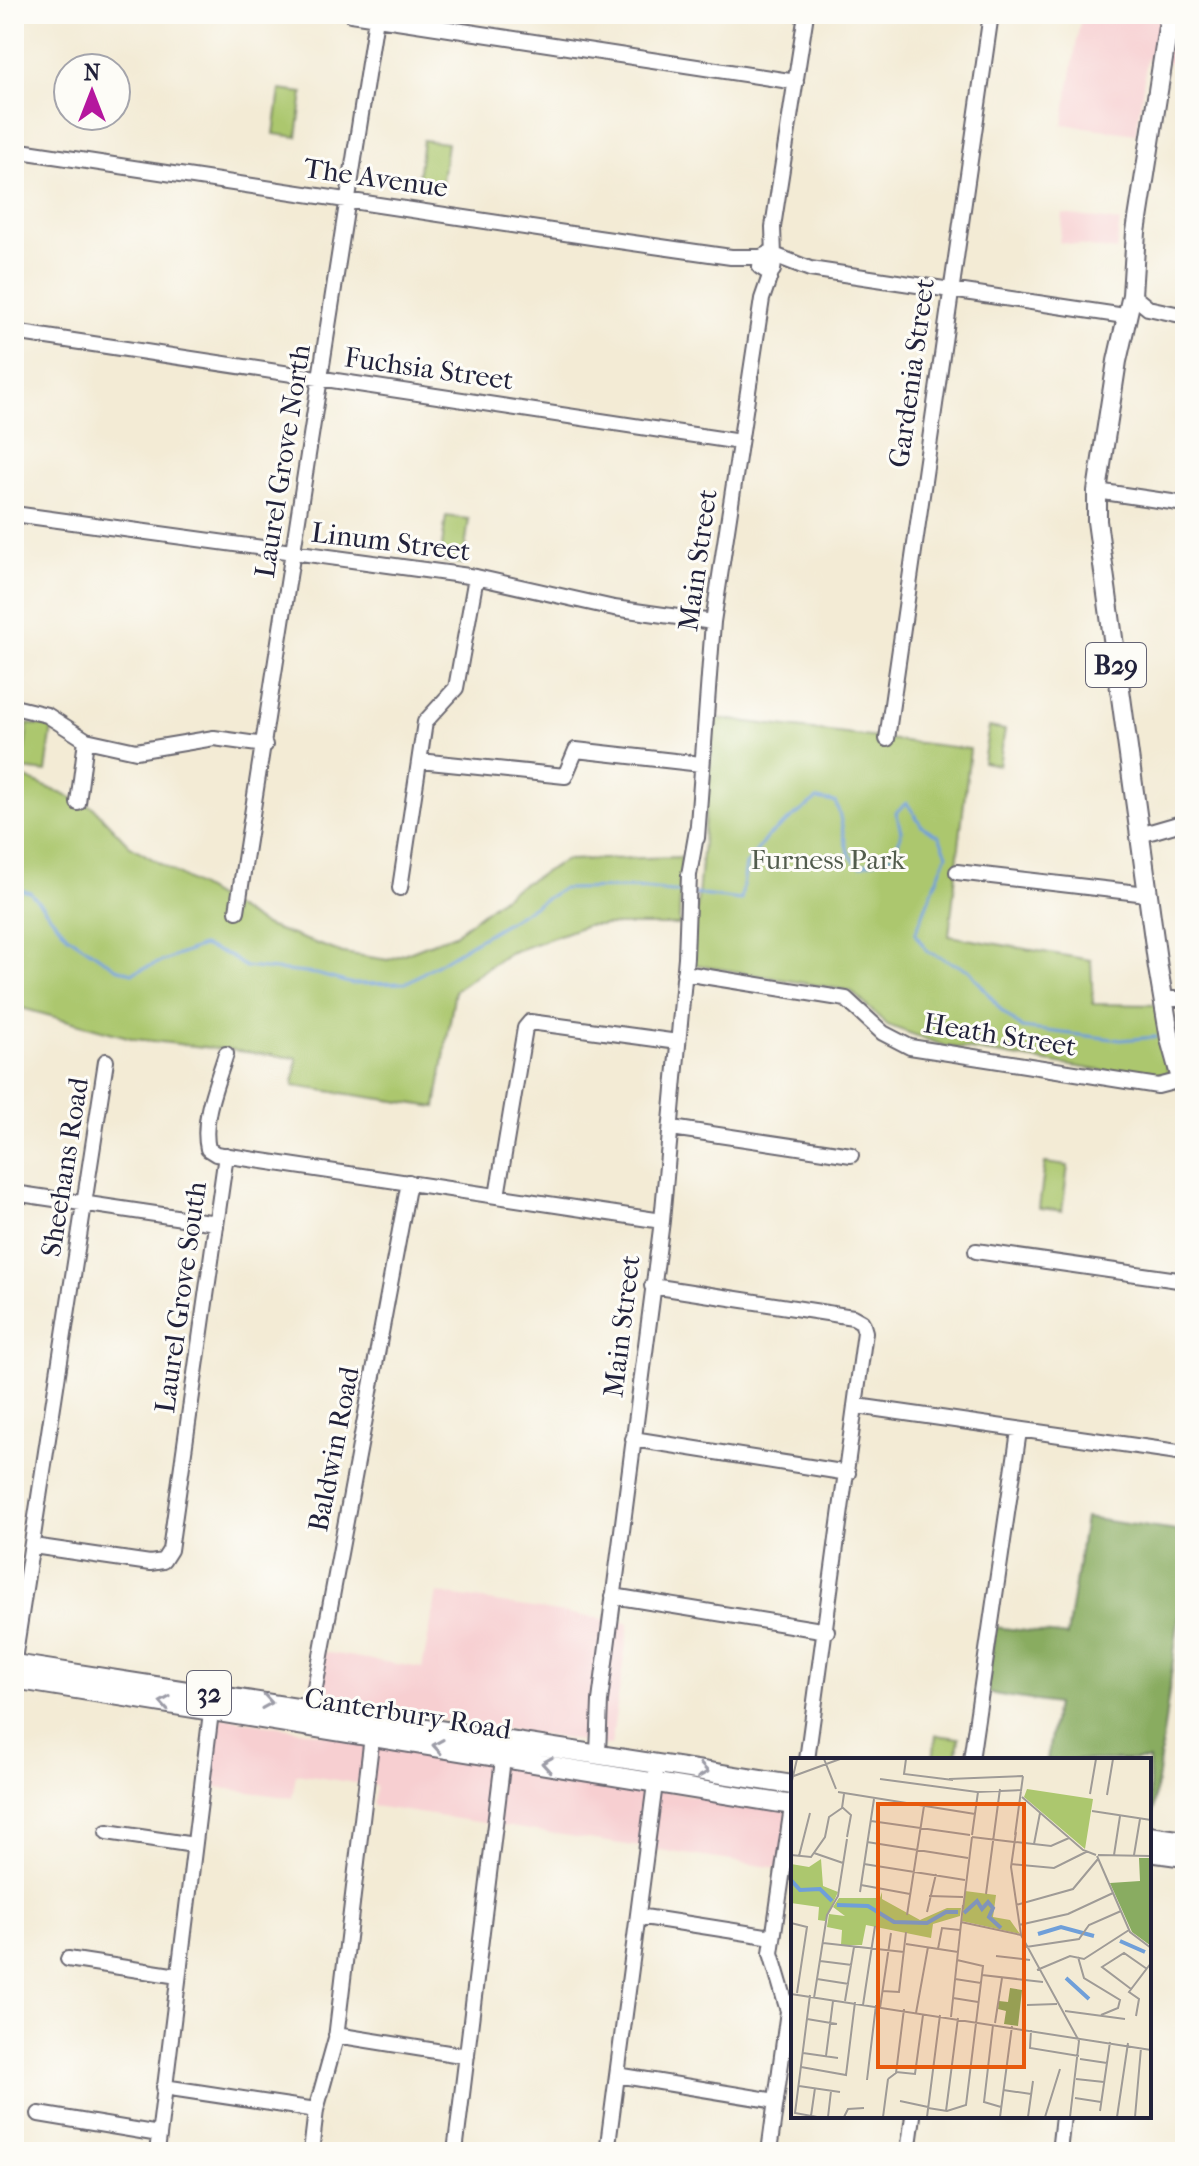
<svg xmlns="http://www.w3.org/2000/svg" width="1199" height="2166" viewBox="0 0 1199 2166" font-family="'IM FELL French Canon',serif">
<rect width="100%" height="100%" fill="#fdfcf7"/>
<filter id="ink" filterUnits="userSpaceOnUse"><feTurbulence type="fractalNoise" baseFrequency=".0125" numOctaves="2"/><feDisplacementMap in="SourceGraphic" scale="16" xChannelSelector="R" yChannelSelector="G"/><feConvolveMatrix kernelMatrix="1 2 1 2 8 2 1 2 1" color-interpolation-filters="sRGB"/></filter>
<filter id="wash" filterUnits="userSpaceOnUse"><feTurbulence type="fractalNoise" baseFrequency=".006" numOctaves="4" result="noise"/><feDisplacementMap in="SourceGraphic" scale="32" xChannelSelector="R" yChannelSelector="G"/><feGaussianBlur stdDeviation="1.8" result="paint"/><feColorMatrix in="noise" values="0 0 0 0 0 0 0 0 0 0 0 0 0 0 0 0 0 1.4 0 .05"/><feComposite in="paint" operator="in"/></filter>
<g filter="url(#wash)">
<rect width="100%" height="100%" fill="#f3ebd5"/>
<path fill="#f7cfd1" d="M1034,14H1185V67L1147,58L1136,134L1063,124L1080,21Z
M1063,214L1120,222L1116,251L1059,242Z
M437,1593L629,1623L611,1746L309,1698L317,1651L422,1668Z
M221,1717L793,1812L790,1870L373,1806L376,1786L296,1774L292,1798L209,1786Z"/>
<path fill="#acc76e" stroke="#677454" stroke-width="2" d="M280,90L303,93L297,137L274,134Z
M423,140L447,143L441,188L417,185Z
M446,516L469,519L463,564L440,561Z
M714,718L970,749L949,936L1091,960L1093,1004L1158,1005L1168,1073L1161,1080L945,1046L887,1025L851,991L692,964Z
M28,724L52,727L46,772L22,769Z
M989,727L1005,730L999,765L983,762Z
M14,773L93,807L129,845L264,925L343,953L388,960L455,934L512,890L566,860L681,857L679,925H587L509,953L455,990L436,1107L293,1086L297,1058L135,1039L14,1006Z
M1045,1163L1068,1166L1062,1211L1039,1208Z
M936,1735L959,1738L956,1760H933Z"/>
<path fill="#89ac61" stroke="#56674e" stroke-width="2" d="M1085,1518L1185,1532V1570L1151,1827L1149,1760H1047L1056,1704L986,1693L995,1627L1067,1636Z"/>
<g fill="none" stroke-linecap="round" stroke-linejoin="round">
<path stroke="#6f9fd9" stroke-width="3" d="M14,888L30,892L67,935L116,968L132,973L202,946L228,955L245,967L316,974L353,984L406,983L562,889L636,888L682,893
M693,894L741,900L746,865L767,837L817,799L835,802C846,822 839,851 860,866L896,854L901,831L896,812L907,803L922,826L939,836L947,854L915,934L928,952L969,970L1002,1011L1022,1028L1121,1040L1156,1037"/>
</g>
</g>
<g filter="url(#ink)">
<g fill="none" stroke-linecap="round" stroke-linejoin="round">
<g stroke="#6b6871" stroke-width="18">
<path id="minor" d="M351,14L796,82
M14,150L598,238L731,257H761
M774,256L773,227L806,14
M775,257L773,270L766,271L760,267L761,257L769,253L810,269L1118,315
M1132,295L1148,308L1185,316
M14,332L740,442
M1097,491L1185,504
M14,514L476,577L614,608L713,622
M14,707L47,715L86,740L136,751L214,738L265,745
M887,739L991,14
M420,761L565,776L576,750L701,764
M78,803L86,740
M1140,835L1185,822
M697,838L713,622L762,299L772,270
M957,872L1147,894
M400,888L425,722L456,688L476,577
M237,911L376,18
M684,973L846,999L883,1033L910,1047L1158,1086L1181,1080
M1163,999H1185
M226,1054C217,1083 201,1119 208,1149L216,1154L662,1221
M672,1128L851,1155
M14,1193L216,1223
M497,1196L525,1028L530,1022L678,1042
M976,1251L1185,1281
M652,1286L853,1317L862,1322L865,1332L807,1760
M857,1406L1185,1453
M633,1439L848,1473
M33,1546L150,1563L163,1561L170,1550L226,1155
M613,1596L827,1631
M14,1660L106,1061
M309,1720L409,1182
M598,1754L600,1701L662,1221L686,957L689,875L697,830
M971,1760L1019,1431
M107,1832L194,1845
M638,1916L773,1937
M68,1959L178,1976
M336,2035L467,2056
M617,2075L776,2101
M164,2087L316,2110
M39,2114L159,2134
M157,2152L212,1704
M311,2152L316,2110L336,2038L372,1736
M455,2152L504,1751
M607,2152L656,1776
M769,2152L788,2011L771,1953L793,1800
M908,2152L913,2116
M1059,2152L1063,2116"/>
</g>
<g stroke="#6b6871" stroke-width="22">
<path id="major" d="M1170,14L1136,232L1132,295L1117,361L1097,491V521L1158,968L1170,1039L1185,1093
M14,1664L793,1785
M14,1679L793,1805
M1149,1836L1185,1841
M1149,1852L1185,1857"/>
</g>
<use href="#minor" stroke="#fff" stroke-width="14"/>
<use href="#major" stroke="#fff" stroke-width="18"/>
</g>
<defs><path id="oneway-chevron" d="M-2-3.5L2.5 0L-2 3.5" fill="none" stroke-width="1.6" stroke-linecap="round" stroke-linejoin="round" transform="scale(2)"/></defs>
<g stroke="#9c9ca7">
<use href="#oneway-chevron" transform="translate(267 1702) rotate(9)"/>
<use href="#oneway-chevron" transform="translate(165 1703) rotate(-171)"/>
<use href="#oneway-chevron" transform="translate(438 1746) rotate(-171)"/>
<use href="#oneway-chevron" transform="translate(547 1764) rotate(-171)"/>
<use href="#oneway-chevron" transform="translate(703 1771) rotate(9)"/>
</g>
</g>
<g text-anchor="middle" stroke-width="6" stroke-linejoin="round" paint-order="stroke">
<g fill="#fdfcf7" stroke="#646373" stroke-width="2">
<rect x="1086" y="643" width="60" height="44" rx="6"/>
<rect x="187" y="1671" width="44" height="44" rx="6"/>
</g>
<g font-size="26" font-weight="bold" fill="#22223b">
<text x="1116" y="674">B29</text>
<text x="209" y="1702">32</text>
</g>
<g font-size="28" fill="#22223b" stroke="#fdfcf7">
<text transform="translate(376 177) rotate(8)" y="10">The Avenue</text>
<text transform="translate(429 368) rotate(8)" y="10">Fuchsia Street</text>
<text transform="translate(911 373) rotate(-82)" y="10">Gardenia Street</text>
<text transform="translate(282 461) rotate(-81)" y="10">Laurel Grove North</text>
<text transform="translate(391 541) rotate(7)" y="10">Linum Street</text>
<text transform="translate(697 560) rotate(-82)" y="10">Main Street</text>
<text transform="translate(1000 1034) rotate(9)" y="10">Heath Street</text>
<text transform="translate(64 1167) rotate(-81)" y="10">Sheehans Road</text>
<text transform="translate(180 1297) rotate(-82)" y="10">Laurel Grove South</text>
<text transform="translate(621 1326) rotate(-83)" y="10">Main Street</text>
<text transform="translate(333 1449) rotate(-79)" y="10">Baldwin Road</text>
<text transform="translate(408 1713) rotate(9)" y="10">Canterbury Road</text>
</g>
<g font-size="28" fill="#525c4d" stroke="#fdfcf7">
<text x="828" y="869">Furness Park</text>
</g>
</g>
<g transform="translate(791 1758)">
<rect width="360" height="360" fill="#f3ebd5"/>
<path d="M236,31L302,41L294,91L233,39ZM30,101L32,128L47,134L34,163L27,162L28,149L0,145V106L18,109ZM174,133L205,137L202,159L219,162L229,176L171,163ZM91,134V141L129,162L156,150H170L169,158L142,166L140,180L75,167L71,187H50L51,172L36,169L38,156L54,158L42,149L48,140H89Z" fill="#acc76e"/>
<path d="M348,100H360V188L341,174L319,125L349,123ZM219,230L231,232L227,268L213,266L215,253L207,251L208,243L217,244Z" fill="#89ac61"/>
<path fill="none" stroke="#6f9fd9" stroke-width="4" d="M0,122L9,132L29,131L41,143M46,147L77,148L103,164L136,165L155,154H167M173,155L186,143L191,151L197,144L202,150L198,159L210,170M247,176L270,169L303,178M329,183L354,194M275,220L298,241"/>
<path fill="none" stroke="#9f9b97" stroke-width="2" d="M33,1L45,31M115,1L113,16L162,22M0,19L49,1M89,21L186,34L231,32M158,21L232,18M0,27L6,1M47,34L184,56M299,36L305,1M316,37L322,1M231,39L292,92L305,97M51,49L60,57L56,79M301,53L360,62M80,63L179,77M225,74L220,109L230,177L288,283L279,359M181,77L187,34M224,77L232,18M181,79L223,84M76,84L177,100M224,84L260,88L278,80M243,86L249,55M23,95L52,105M0,97L20,99L34,79L38,59L51,50L53,36M307,97L360,98M323,97L329,58M343,97L349,61M8,98L19,55M306,98L339,174L360,190M73,106L174,122M220,106L263,110L295,94M70,127L119,136M69,134L83,41M195,136L209,31M138,138L172,139M225,147L282,131L307,101M172,151L181,79M136,154L145,116M116,157L133,48M170,164L230,177M0,165L16,169L6,235M228,167L277,156L322,135M32,185L113,194M115,186L167,194M235,189L288,181L298,167L330,153M147,191L151,170L169,172M205,198L239,202M287,199L293,220L329,242L327,250L310,257M29,203L61,207M246,212L279,198L293,201L338,172M191,217L252,224M26,221L58,226M164,221L190,225M340,231L311,209L333,195L356,211M91,233L108,234L115,174M0,236L360,292M19,237L4,355L26,359M23,240L36,157L47,138L56,81M162,240L187,244M54,243L63,189M72,247L84,168M236,247L266,246M89,250L100,175M274,253L334,261M125,255L137,189M345,258L348,241L338,234L360,205M160,259L172,147M16,261L46,266M204,265L211,220M202,267L193,344L210,349M240,272L239,290L288,298M12,295L47,300M35,298L42,243M289,301L316,305M10,309L55,317L64,244M105,314L124,316L132,257M97,321L105,315L113,251M285,321L313,324M76,322L85,247M8,328L49,334M212,332L240,336M284,340L310,344M109,343L137,349M137,350L156,353L175,347L192,208L166,202M155,353L167,260M309,353L319,284M20,358L24,330M37,359L40,333M53,359L57,351L73,350M92,359L97,321M136,359L149,257M209,359L221,268M237,359L242,323M254,359L269,311M326,359L337,285M344,359L350,290"/>
<path fill="#e8590c" fill-opacity="0.15" stroke="#e8590c" stroke-width="4" d="M87,46H233V309H87Z"/>
<rect width="360" height="360" fill="none" stroke="#22223b" stroke-width="4"/>
</g>
<rect width="1199" height="2166" fill="none" stroke="#fdfcf7" stroke-width="48"/>
<g transform="translate(92 92)"><circle r="38" fill="#fdfcf7" stroke="#a5a5ac" stroke-width="2"/>
<path d="M0-6L14 30L0 20L-14 30Z" fill="#b5179e"/>
<text y="-12" font-size="22" font-weight="bold" text-anchor="middle" fill="#22223b">N</text>
</g>
</svg>
